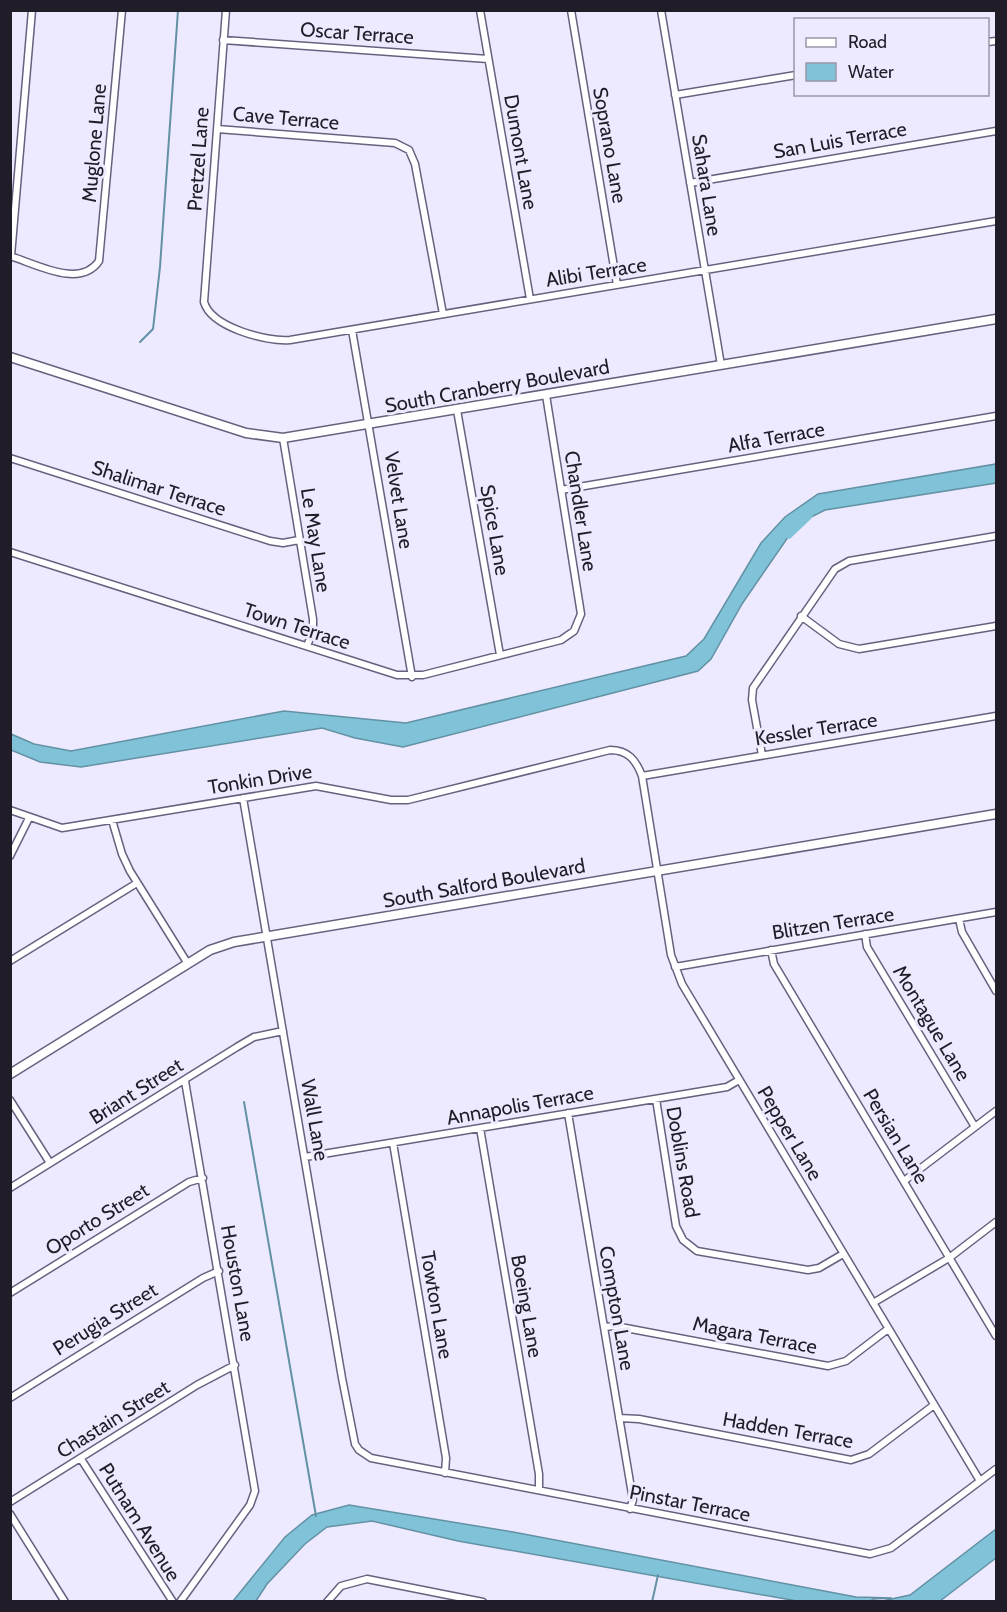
<svg xmlns="http://www.w3.org/2000/svg" width="1007" height="1612" viewBox="0 0 1007 1612" font-family="Cabin,sans-serif">
<rect width="100%" height="100%" fill="#ede9fe"/>
<path fill="#80c3d9" stroke="#6391a4" stroke-width="1.5" d="M996,464V483L825,510L797,524L742,604L711,659L698,671L403,747L355,738L322,728L81,767L40,762L11,750V734L34,744L71,751L284,711L406,723L686,656L704,639L761,543L785,517L818,494Z
M349,1505L513,1532L856,1597L892,1598L873,1599L870,1602L797,1601L458,1541L372,1521L327,1527L305,1544L267,1584L256,1601H233L285,1537L312,1515Z
M996,1529V1558L940,1601H882L910,1595Z"/>
<g fill="none" stroke-linecap="round" stroke-linejoin="round">
<path stroke="#6391a4" stroke-width="2" d="M140,342L153,329L160,267L178,10
M244,1102L316,1516
M652,1602L658,1575"/>
<path stroke="#80c3d9" stroke-width="7" d="M789,535L809,516"/>
<g stroke="#67617f" stroke-width="9">
<path id="street" d="M226,10L204,302C211,327 266,342 290,340L996,221
M480,10L530,299
M571,10L617,285
M661,10L721,365
M223,40L488,59
M988,42L996,41
M675,95L796,75
M217,129L395,143L409,150L415,164L443,314
M690,183L996,131
M10,256C36,264 80,289 99,261L122,10
M11,256L32,10
M352,330L412,677
M457,410L500,655
M283,438L313,619V631L307,646
M10,458L270,541L283,543L299,540
M561,490L996,416
M10,552L397,675H423L561,640L574,631L581,614L546,395
M801,616L839,644L859,649L996,626
M762,755L752,700L753,688L835,569L849,561L996,536
M642,776L996,716
M243,798L342,1378L355,1444L359,1450L371,1458L870,1554L891,1548L996,1469
M10,810L62,828L316,786L391,800H408L610,750C628,750 636,760 642,776L671,955L682,984L980,1481
M112,820L122,854L130,871L188,964
M10,856L29,818
M959,919L962,932L996,991
M865,934L867,947L975,1127
M771,950L774,964L996,1336
M10,961L137,883
M675,967L996,912
M656,1099L676,1226L683,1240L697,1251L808,1270L819,1268L843,1254
M10,1100L50,1163
M568,1113L633,1500L630,1509
M480,1128L539,1474V1490
M393,1143L446,1458L445,1473
M305,1157L727,1087L739,1080
M904,1181L996,1111
M10,1188L237,1047L254,1037L283,1031
M10,1293L189,1182L203,1178
M873,1303L949,1258L996,1222
M604,1327L615,1326L828,1366L846,1361L888,1329
M10,1398L203,1278L219,1271
M619,1418L639,1419L851,1460L869,1454L934,1405
M81,1459L173,1602
M10,1502L197,1385L235,1365
M10,1514L65,1602
M180,1602L250,1505L255,1491L185,1081
M327,1602L341,1586L367,1579L483,1602"/>
</g>
<g stroke="#67617f" stroke-width="11">
<path id="secondary" d="M10,357L246,433L283,438L996,319
M10,1074L210,950L234,942L996,814"/>
</g>
<use href="#street" stroke="#fff" stroke-width="6"/>
<use href="#secondary" stroke="#fff" stroke-width="8"/>
</g>
<g text-anchor="middle" stroke-width="6" stroke-linejoin="round" paint-order="stroke">
<g font-size="20" fill="#201d29" stroke="#ede9fe">
<text transform="translate(357 33) rotate(4)" y="7">Oscar Terrace</text>
<text transform="translate(286 118) rotate(5)" y="7">Cave Terrace</text>
<text transform="translate(840 140) rotate(-10)" y="7">San Luis Terrace</text>
<text transform="translate(94 143) rotate(-85)" y="7">Muglone Lane</text>
<text transform="translate(610 145) rotate(80)" y="7">Soprano Lane</text>
<text transform="translate(521 152) rotate(80)" y="7">Dumont Lane</text>
<text transform="translate(198 159) rotate(-86)" y="7">Pretzel Lane</text>
<text transform="translate(707 185) rotate(81)" y="7">Sahara Lane</text>
<text transform="translate(596 272) rotate(-9)" y="7">Alibi Terrace</text>
<text transform="translate(497 386) rotate(-10)" y="7">South Cranberry Boulevard</text>
<text transform="translate(776 437) rotate(-10)" y="7">Alfa Terrace</text>
<text transform="translate(159 488) rotate(18)" y="7">Shalimar Terrace</text>
<text transform="translate(399 500) rotate(81)" y="7">Velvet Lane</text>
<text transform="translate(581 511) rotate(81)" y="7">Chandler Lane</text>
<text transform="translate(495 530) rotate(80)" y="7">Spice Lane</text>
<text transform="translate(316 540) rotate(81)" y="7">Le May Lane</text>
<text transform="translate(297 626) rotate(18)" y="7">Town Terrace</text>
<text transform="translate(816 729) rotate(-9)" y="7">Kessler Terrace</text>
<text transform="translate(260 779) rotate(-9)" y="7">Tonkin Drive</text>
<text transform="translate(484 883) rotate(-10)" y="7">South Salford Boulevard</text>
<text transform="translate(833 923) rotate(-9)" y="7">Blitzen Terrace</text>
<text transform="translate(932 1023) rotate(59)" y="7">Montague Lane</text>
<text transform="translate(136 1091) rotate(-32)" y="7">Briant Street</text>
<text transform="translate(520 1105) rotate(-10)" y="7">Annapolis Terrace</text>
<text transform="translate(315 1120) rotate(80)" y="7">Wall Lane</text>
<text transform="translate(790 1133) rotate(59)" y="7">Pepper Lane</text>
<text transform="translate(896 1136) rotate(59)" y="7">Persian Lane</text>
<text transform="translate(683 1162) rotate(80)" y="7">Doblins Road</text>
<text transform="translate(97 1219) rotate(-32)" y="7">Oporto Street</text>
<text transform="translate(238 1283) rotate(80)" y="7">Houston Lane</text>
<text transform="translate(437 1305) rotate(80)" y="7">Towton Lane</text>
<text transform="translate(527 1306) rotate(80)" y="7">Boeing Lane</text>
<text transform="translate(617 1308) rotate(80)" y="7">Compton Lane</text>
<text transform="translate(105 1319) rotate(-32)" y="7">Perugia Street</text>
<text transform="translate(755 1335) rotate(11)" y="7">Magara Terrace</text>
<text transform="translate(113 1419) rotate(-32)" y="7">Chastain Street</text>
<text transform="translate(788 1430) rotate(10)" y="7">Hadden Terrace</text>
<text transform="translate(690 1503) rotate(11)" y="7">Pinstar Terrace</text>
<text transform="translate(140 1522) rotate(58)" y="7">Putnam Avenue</text>
</g>
</g>
<rect width="1007" height="1612" fill="none" stroke="#201d29" stroke-width="24"/>
<rect x="794" y="18" width="195" height="78" fill="#ede9fe" stroke="#9b97a9" stroke-width="1.5"/>
<rect x="806" y="38" width="30" height="9" fill="#ffffff" stroke="#9b97a9" stroke-width="1.5"/>
<text x="848" y="48" font-size="18" fill="#201d29">Road</text>
<rect x="806" y="63" width="30" height="18" fill="#80c3d9" stroke="#9b97a9" stroke-width="1.5"/>
<text x="848" y="78" font-size="18" fill="#201d29">Water</text>
</svg>
